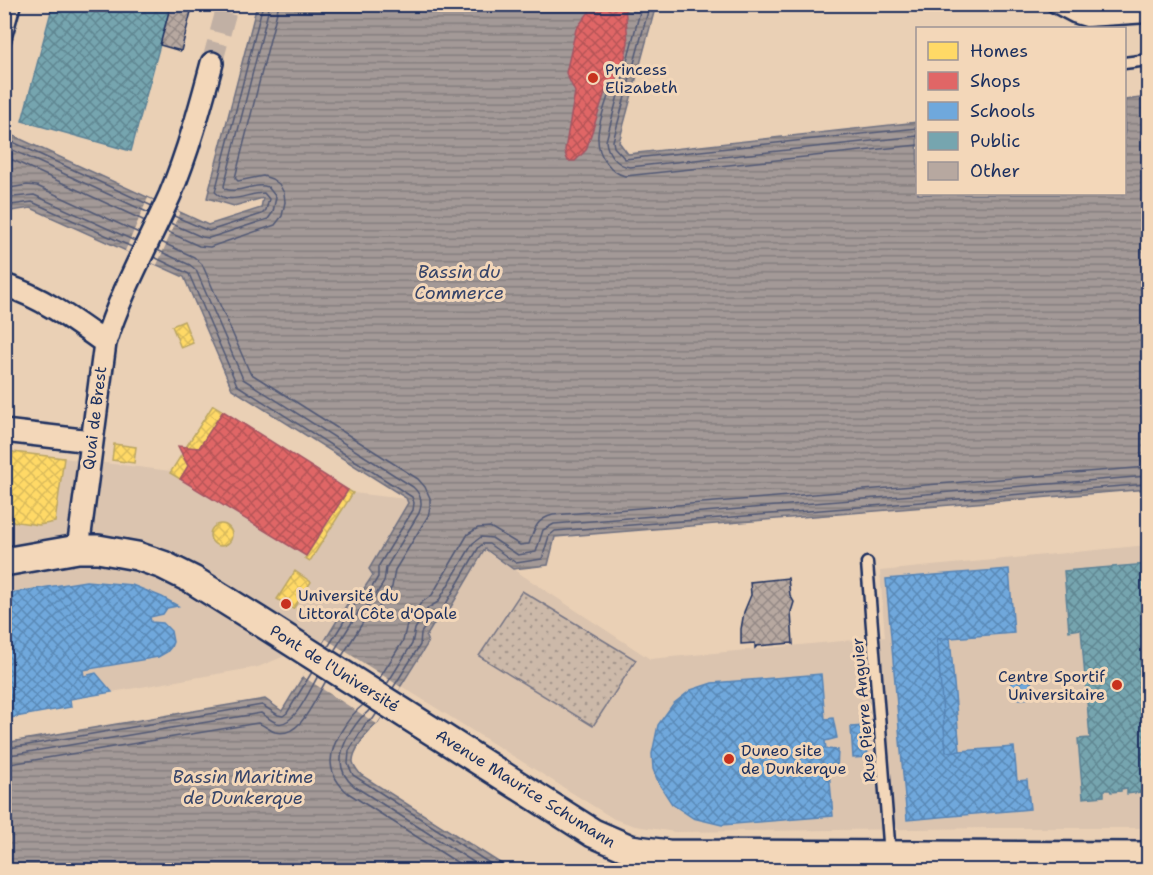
<svg xmlns="http://www.w3.org/2000/svg" width="1153" height="875" viewBox="0 0 1153 875" font-family="'Shantell Sans',sans-serif">
<defs>
<pattern id="green-dots" width="8" height="8" patternUnits="userSpaceOnUse" patternTransform="scale(1.5)"><rect width="8" height="8" fill="#ccb9a9"/><path d="M2 2h.1M6 6h.1" fill="none" stroke="#a5978d" stroke-width="1.8" stroke-linecap="round"/></pattern>
<pattern id="water-rules" width="6" height="5" patternUnits="userSpaceOnUse" patternTransform="scale(1.5)"><rect width="6" height="5" fill="#a39997"/><path d="M0 2.5h6" fill="none" stroke="#847d7e"/></pattern>
<pattern id="homes-cross-hatch" width="8" height="8" patternUnits="userSpaceOnUse" patternTransform="scale(1.5)"><rect width="8" height="8" fill="#ffd966"/><path d="M0 0l8 8M0 8l8-8" fill="none" stroke="#dabb5b"/></pattern>
<pattern id="shops-cross-hatch" width="8" height="8" patternUnits="userSpaceOnUse" patternTransform="scale(1.5)"><rect width="8" height="8" fill="#e06666"/><path d="M0 0l8 8M0 8l8-8" fill="none" stroke="#b55457"/></pattern>
<pattern id="schools-cross-hatch" width="8" height="8" patternUnits="userSpaceOnUse" patternTransform="scale(1.5)"><rect width="8" height="8" fill="#6fa8dc"/><path d="M0 0l8 8M0 8l8-8" fill="none" stroke="#5a89b6"/></pattern>
<pattern id="public-cross-hatch" width="8" height="8" patternUnits="userSpaceOnUse" patternTransform="scale(1.5)"><rect width="8" height="8" fill="#76a5af"/><path d="M0 0l8 8M0 8l8-8" fill="none" stroke="#608792"/></pattern>
<pattern id="building-cross-hatch" width="8" height="8" patternUnits="userSpaceOnUse" patternTransform="scale(1.5)"><rect width="8" height="8" fill="#b7a8a0"/><path d="M0 0l8 8M0 8l8-8" fill="none" stroke="#948986"/></pattern>
</defs>
<rect width="100%" height="100%" fill="#ead0b5"/>
<filter id="ink" filterUnits="userSpaceOnUse"><feTurbulence type="fractalNoise" baseFrequency=".0167" numOctaves="2"/><feDisplacementMap in="SourceGraphic" scale="12" xChannelSelector="R" yChannelSelector="G"/><feConvolveMatrix kernelMatrix="1 2 1 2 8 2 1 2 1" color-interpolation-filters="sRGB"/></filter>
<g filter="url(#ink)">
<path fill="#dbc4af" d="M213,405L353,493L406,499L650,659L885,637L880,571L1148,545V828H994L675,832L635,826L614,819L326,639L258,667L71,699V707L5,719V451L171,471L182,454L178,446H186Z"/>
<path fill="url(#green-dots)" stroke="#747484" stroke-width="1.5" d="M522,591L636,660L593,726L479,656Z"/>
<path fill="url(#water-rules)" stroke="#6d6f80" stroke-width="1.5" d="M257,5H656L619,142L628,154L917,122L918,194H1124L1125,100L1148,97V489L555,537L548,565L513,569L485,549L445,617H438L426,637L428,643L377,724C369,728 352,752 353,762C354,767 358,771 361,775L511,870H5V743L265,699L282,711L352,596L355,598L359,596L373,575L369,569L408,503L406,498L232,389L184,277L31,208L5,212V132L208,225L261,208L263,198L234,206L207,198Z"/>
<path fill="#ead0b5" d="M148,198L180,212L157,265L125,251Z
M326,639L401,687L377,724L302,676Z"/>
<path fill="url(#homes-cross-hatch)" stroke="#bba664" stroke-width="1.5" d="M184,321L193,343L181,348L172,326Z
M213,405L223,411L199,448L186,447Z
M114,444L136,447L134,463L112,460Z
M4,451L64,458L55,522L39,525L4,520Z
M182,454L188,466L180,479L170,473Z
M348,490L353,493L310,561L305,558Z
M210 535a11 11 0 1 1 22 0a11 11 0 1 1-22 0Z
M295,571L311,582L293,609L277,599Z"/>
<path fill="url(#shops-cross-hatch)" stroke="#a55664" stroke-width="1.5" d="M595,4H625L628,43L625,57L615,83L605,92L586,150L575,161H568L566,156L565,150L575,92L566,73L576,29Z
M223,411L348,490L306,556L180,479L188,466L178,446L199,448Z"/>
<path fill="url(#schools-cross-hatch)" stroke="#5684b6" stroke-width="1.5" d="M1009,569L1014,633L937,639L946,752L1014,747L1017,781L1027,780L1030,809L907,820L886,579Z
M86,581L132,585L162,597L178,606L167,608L163,614L150,617L151,622L163,623L171,631L173,642L171,647L167,652L158,657L83,670L84,676L96,673L112,692L70,699L71,707L4,719V594Z
M950,638L960,751L946,752L937,639Z
M821,674L825,719L833,718L837,738L825,741L826,749L838,750L837,770L829,771L833,816L722,825L693,818L672,804L659,784L653,769L652,754L658,725L673,704L691,690L712,683Z
M1031,677L1032,698L1020,699L1013,696L1009,689L1012,681L1015,678Z
M865,726L868,757L853,758L851,727Z"/>
<path fill="url(#public-cross-hatch)" stroke="#5b8297" stroke-width="1.5" d="M53,4H171L131,151L22,121Z
M1148,564V791L1127,794V788L1121,789V791L1111,792L1110,790H1104V796L1083,798L1078,739L1090,738L1081,629L1069,631L1064,571Z"/>
<g fill="none" stroke-linecap="round" stroke-linejoin="round">
<path stroke="#515975" stroke-width="1.5" d="M642,4L606,141C607,153 617,166 630,167L918,136
M650,4L613,141L614,147L625,159L918,128
M610,90C603,114 589,141 606,162C611,169 616,174 625,176L918,145
M4,138L152,206
M4,146L149,213
M4,156L145,221
M4,189L27,185L37,186L139,233
M4,198L34,195L135,241
M4,206L32,202L132,247
M174,216L209,231L262,214L266,210L269,199L264,193C246,193 230,206 215,192L263,4
M170,223L202,237L209,238L268,219L273,212L276,197L268,187C253,182 240,194 225,189L224,186L270,4
M166,231L199,246L210,247L275,225L282,216L285,202L284,193L279,184L272,179L263,176L238,181L235,178L279,4
M161,242L194,257L202,264L250,373L418,479L425,487L430,498V508L428,516L395,570L392,587L377,610L365,619L342,656
M157,250L190,265L196,270L243,379L413,487C421,494 423,503 419,513L386,568L384,582L370,604L359,611L334,651
M154,257L189,274L237,385L412,497L414,503L413,510L378,567V577L365,599L354,605L328,647
M379,679L403,641L407,624L421,603L432,595L468,534L478,528L490,527L520,545L529,544C534,530 536,519 553,515L1148,467
M387,684L412,644L415,629L428,608L438,602L473,543L481,537L492,538L518,555L536,552L543,530L554,524L1148,476
M393,688L420,645L421,633L434,613L443,609L479,547L483,544H489L516,563L542,559L549,536L555,531L1148,484
M363,705C354,712 348,720 342,730C327,754 326,774 348,793L469,870
M370,709C367,714 363,715 360,719C343,740 330,766 354,786L486,870
M377,713L373,719L366,723L349,751L348,764L353,775L500,870
M4,749L262,705L278,715L283,716L287,713L312,672
M4,756L261,713C266,716 271,721 277,723C294,728 310,689 318,676
M4,765L258,723C264,725 269,730 275,732C301,739 315,698 326,681"/>
</g>
<path fill="url(#building-cross-hatch)" stroke="#1b2f5e" stroke-width="1.5" d="M171,4H193L181,51L160,45Z
M788,578L790,595L794,602L791,612L793,644L792,643L757,646L755,648V643L741,644V629L744,612L751,595L750,582Z"/>
<g fill="none" stroke-linecap="round" stroke-linejoin="round">
<path stroke="#c1b0a4" stroke-width="21" stroke-dasharray="21 10" stroke-linecap="butt" d="M212,63L228,4"/>
<g stroke="#1b2f5e" stroke-width="15">
<path id="service" d="M4,44L15,4
M1124,63L1148,60
M867,563L890,855"/>
</g>
<g stroke="#1b2f5e" stroke-width="21">
<path id="pedestrian" d="M1055,4L1074,14L1087,18L1148,14"/>
</g>
<g stroke="#1b2f5e" stroke-width="26">
<path id="minor" d="M4,285C42,297 73,320 105,343
M4,431L91,441
M78,549L105,343C121,292 148,244 170,195C188,152 200,108 212,63"/>
</g>
<g stroke="#1b2f5e" stroke-width="32">
<path id="tertiary" d="M4,562L78,549H98L137,556L163,565L193,580L259,621L593,833L630,849L668,854L1148,856"/>
</g>
<use href="#service" stroke="#f3d7b9" stroke-width="10"/>
<use href="#pedestrian" stroke="#f3d7b9" stroke-width="16"/>
<use href="#minor" stroke="#f3d7b9" stroke-width="21"/>
<use href="#tertiary" stroke="#f3d7b9" stroke-width="27"/>
</g>
</g>
<g fill="#c8321e" stroke="#f3d7b9" stroke-width="2">
<circle cx="593" cy="78" r="6"/>
<circle cx="286" cy="604" r="6"/>
<circle cx="1117" cy="685" r="6"/>
<circle cx="729" cy="759" r="6"/>
</g>
<g text-anchor="middle" stroke-width="6" stroke-linejoin="round" paint-order="stroke">
<g font-size="16" fill="#1b2f5e" stroke="#f3d7b9" text-anchor="start">
<text x="605" y="75">Princess<tspan x="605" dy="18">Elizabeth</tspan></text>
<text x="298" y="601">Université du<tspan x="298" dy="18">Littoral Côte d'Opale</tspan></text>
<text x="1105" y="682" text-anchor="end">Centre Sportif<tspan x="1105" dy="18">Universitaire</tspan></text>
<text x="741" y="756">Duneo site<tspan x="741" dy="18">de Dunkerque</tspan></text>
</g>
<g font-size="16" fill="#1b2f5e" stroke="#f3d7b9">
<text transform="translate(94 418) rotate(-83)" y="6">Quai de Brest</text>
<text transform="translate(335 668) rotate(32)" y="6">Pont de l'Université</text>
<text transform="translate(863 710) rotate(-95)" y="6">Rue Pierre Anguier</text>
<text transform="translate(526 788) rotate(32)" y="6">Avenue Maurice Schumann</text>
</g>
<g font-size="18" font-style="italic" fill="#364469" stroke="#f3d7b9">
<text x="459" y="278">Bassin du<tspan x="459" dy="21">Commerce</tspan></text>
<text x="243" y="783">Bassin Maritime<tspan x="243" dy="21">de Dunkerque</tspan></text>
</g>
</g>
<rect width="1153" height="875" fill="none" stroke="#f3d7b9" stroke-width="24"/>
<rect x="12" y="12" width="1129" height="851" fill="none" stroke="#1b2f5e" stroke-width="2" filter="url(#ink)"/>
<rect x="916" y="27" width="210" height="168" fill="#f3d7b9" stroke="#9d9495" stroke-width="1.5"/>
<rect x="928" y="42" width="30" height="18" fill="#ffd966" stroke="#9d9495" stroke-width="1.5"/>
<text x="970" y="57" font-size="18" fill="#1b2f5e">Homes</text>
<rect x="928" y="72" width="30" height="18" fill="#e06666" stroke="#9d9495" stroke-width="1.5"/>
<text x="970" y="87" font-size="18" fill="#1b2f5e">Shops</text>
<rect x="928" y="102" width="30" height="18" fill="#6fa8dc" stroke="#9d9495" stroke-width="1.5"/>
<text x="970" y="117" font-size="18" fill="#1b2f5e">Schools</text>
<rect x="928" y="132" width="30" height="18" fill="#76a5af" stroke="#9d9495" stroke-width="1.5"/>
<text x="970" y="147" font-size="18" fill="#1b2f5e">Public</text>
<rect x="928" y="162" width="30" height="18" fill="#b7a8a0" stroke="#9d9495" stroke-width="1.5"/>
<text x="970" y="177" font-size="18" fill="#1b2f5e">Other</text>
</svg>
